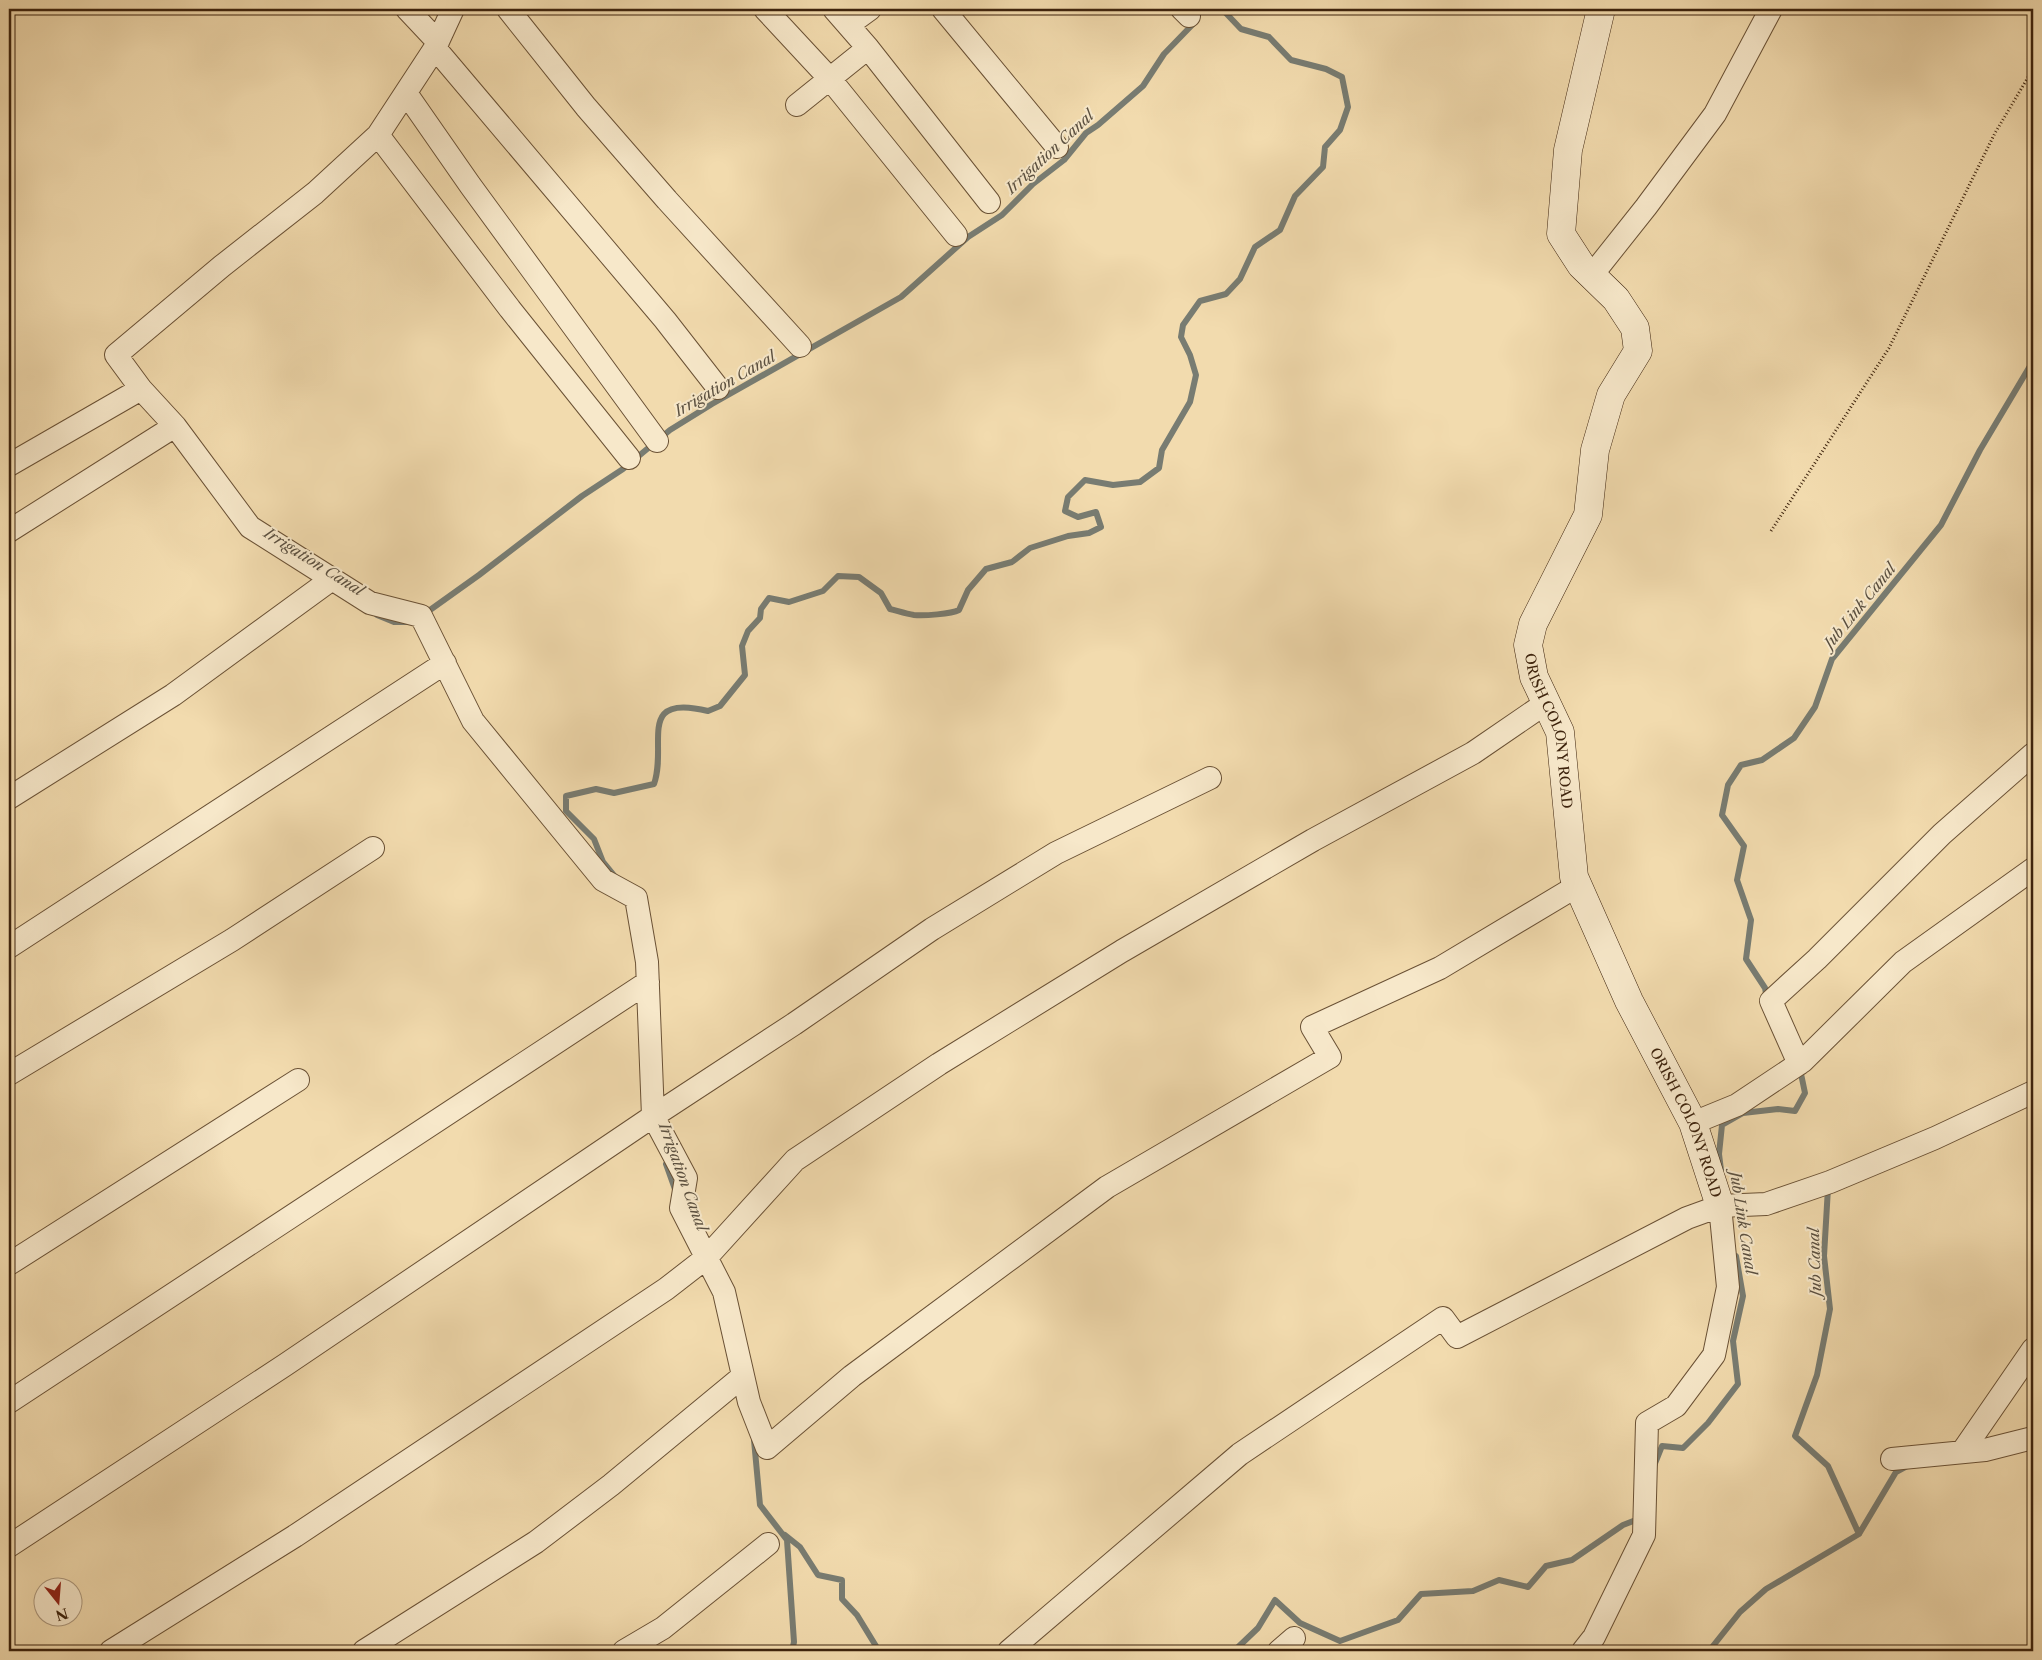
<svg xmlns="http://www.w3.org/2000/svg" width="2042" height="1660" viewBox="0 0 2042 1660" font-family="'Libre Caslon Text',serif">
<rect width="100%" height="100%" fill="#f2dbae"/>
<filter id="stains"><feTurbulence type="fractalNoise" baseFrequency=".004" numOctaves="4"/><feColorMatrix values="0 0 0 0 .2 0 0 0 0 .09 0 0 0 0 .02 0 0 0 .5 -.17"/></filter>
<radialGradient id="worn" r=".72"><stop offset=".6" stop-color="#630" stop-opacity="0"/><stop offset="1" stop-color="#630" stop-opacity=".3"/></radialGradient>
<g fill="none" stroke-linecap="round" stroke-linejoin="round">
<path stroke="#787c72" stroke-width="6" d="M377,615L394,622H408
M423,615L479,575L582,496L623,469L670,430L712,404L901,297L968,237L1002,215L1033,184L1064,160L1086,133L1098,125L1143,86L1164,54L1194,23L1199,9
M616,878L603,862L594,839L566,811V796L596,789L614,793L654,784C668,745 635,693 708,711L720,706L745,675L742,646L748,631L760,618L761,609L769,598L789,602L823,591L838,576L859,577L881,593L890,609C898,611 906,614 914,615C924,616 951,614 959,610L968,590L986,569L1012,562L1030,548L1068,536L1089,533L1101,527L1096,512L1078,517L1065,511L1068,497L1085,480L1113,485L1140,482L1159,468L1162,450L1190,402L1196,375L1190,355L1181,337L1183,325L1200,301L1226,294L1240,279L1255,247L1280,230L1295,196L1323,167L1325,147L1340,130L1348,107L1342,77L1326,69L1291,60L1269,37L1241,29L1222,9
M1767,999L1765,988L1746,959L1751,920L1737,880L1744,846L1722,815L1728,785L1741,765L1762,760L1794,738L1815,707L1832,659L1941,525L1980,450L2033,361
M666,1164L676,1192
M1721,1170L1719,1154L1722,1125L1743,1113L1778,1109L1795,1111L1805,1093L1800,1069
M1828,1188L1824,1256L1830,1309L1817,1375L1795,1436L1828,1466L1859,1534
M754,1440L760,1505L787,1540L794,1642L792,1651
M1654,1466L1662,1446L1683,1448L1708,1423L1738,1384L1733,1341L1743,1296L1736,1256
M785,1535L800,1547L818,1575L842,1580V1599L857,1615L879,1651
M1234,1651L1258,1628L1275,1600L1300,1623L1340,1641L1398,1620L1421,1594L1473,1591L1499,1580L1528,1587L1546,1566L1572,1560L1623,1525L1641,1518
M1709,1651L1740,1612L1766,1589L1859,1534L1896,1472L1907,1466"/>
<g stroke="#6a5135" stroke-width="24">
<path id="street" d="M407,9L438,42
M508,9L586,107L667,200L800,346
M765,9L830,79L956,235
M834,9L868,48L989,202
M943,9L1057,147
M1182,9L1189,16
M435,48L665,320L718,388
M406,93L470,185L657,441
M797,105L868,48L848,25L870,9
M378,135L510,309L629,458
M1592,275L1646,207L1715,114L1771,9
M141,389L175,426L250,527L370,603L421,616L473,721L603,880L636,898L647,962L653,1116L686,1178L681,1208L724,1292L749,1402L767,1448L852,1376L1107,1187L1330,1057L1312,1027L1440,968L1577,886
M9,465L141,389L116,355L222,266L315,193L378,135L435,48L453,9
M9,531L175,426
M9,798L173,695L332,579
M9,947L445,663
M1799,1064L1771,1001L1817,959L1942,834L2033,754
M9,1074L232,940L373,848
M1693,1123L1737,1105L1803,1061L1903,962L2033,869
M9,1264L298,1080
M9,1402L648,982
M1962,1452L2033,1349
M1892,1459L1985,1450L2033,1438
M9,1546L285,1365L649,1119L794,1024L932,929L1056,853L1210,778
M111,1651L295,1536L666,1289L706,1258L795,1160L939,1064L1122,951L1313,840L1473,753L1546,703
M364,1651L536,1542L611,1485L743,1376
M624,1651L663,1628L768,1544
M1009,1651L1240,1454L1443,1318L1457,1337L1687,1218L1720,1206L1766,1204L1830,1182L1935,1138L2033,1092
M1279,1651L1294,1638
M1583,1651L1594,1637L1644,1535L1647,1423L1676,1406L1714,1355L1728,1287L1720,1206"/>
</g>
<g stroke="#3d230d" stroke-width="29">
<g id="secondary">
<path id="s1" d="M1601,9L1568,150L1561,234L1581,265L1616,299L1635,328L1638,351L1611,395L1595,450L1588,515L1533,624L1528,645L1534,677L1560,732L1574,877L1629,1001L1693,1123L1720,1206"/>
</g>
</g>
<path stroke="#3d230d" stroke-width="3" stroke-dasharray="1 2.5" stroke-linecap="butt" d="M1771,531L1889,348L1995,133L2033,69"/>
<use href="#street" stroke="#f7e8ca" stroke-width="22"/>
<use href="#secondary" stroke="#f7e8ca" stroke-width="28"/>
</g>
<g text-anchor="middle" stroke-width="4" stroke-linejoin="round" paint-order="stroke">
<g font-size="14" fill="#3d230d" stroke="#f7e8ca">
<text dy="5" stroke="none"><textPath href="#s1" startOffset="780">ORISH COLONY ROAD</textPath></text>
<text dy="5" stroke="none"><textPath href="#s1" startOffset="1200">ORISH COLONY ROAD</textPath></text>
</g>
<g font-size="15" font-style="italic" fill="#5b5040" stroke="#f7e8ca">
<text transform="translate(1050 152) rotate(-43)" y="5">Irrigation Canal</text>
<text transform="translate(725 384) rotate(-30)" y="5">Irrigation Canal</text>
<text transform="translate(314 562) rotate(32)" y="5">Irrigation Canal</text>
<text transform="translate(1860 606) rotate(-51)" y="5">Jub Link Canal</text>
<text transform="translate(683 1177) rotate(70)" y="5">Irrigation Canal</text>
<text transform="translate(1743 1223) rotate(81)" y="5">Jub Link Canal</text>
<text transform="translate(1815 1262) rotate(-92)" y="5">Jub Canal</text>
</g>
</g>
<rect width="2042" height="1660" fill="none" stroke="#f2dbae" stroke-width="30"/>
<rect x="10" y="10" width="2022" height="1640" fill="none" stroke="#3d230d" stroke-width="2.5"/>
<rect x="15" y="15" width="2012" height="1630" fill="none" stroke="#3d230d"/>
<g transform="translate(58 1602) rotate(163)"><circle r="24" fill="#f7e8ca" stroke="#ad997e"/>
<path d="M0-4L9 19L0 12L-9 19Z" fill="#8f2418"/>
<text y="-8" font-size="14" font-weight="bold" text-anchor="middle" fill="#3d230d">N</text>
</g>
<rect width="100%" height="100%" filter="url(#stains)"/>
<rect width="100%" height="100%" fill="url(#worn)"/>
</svg>
